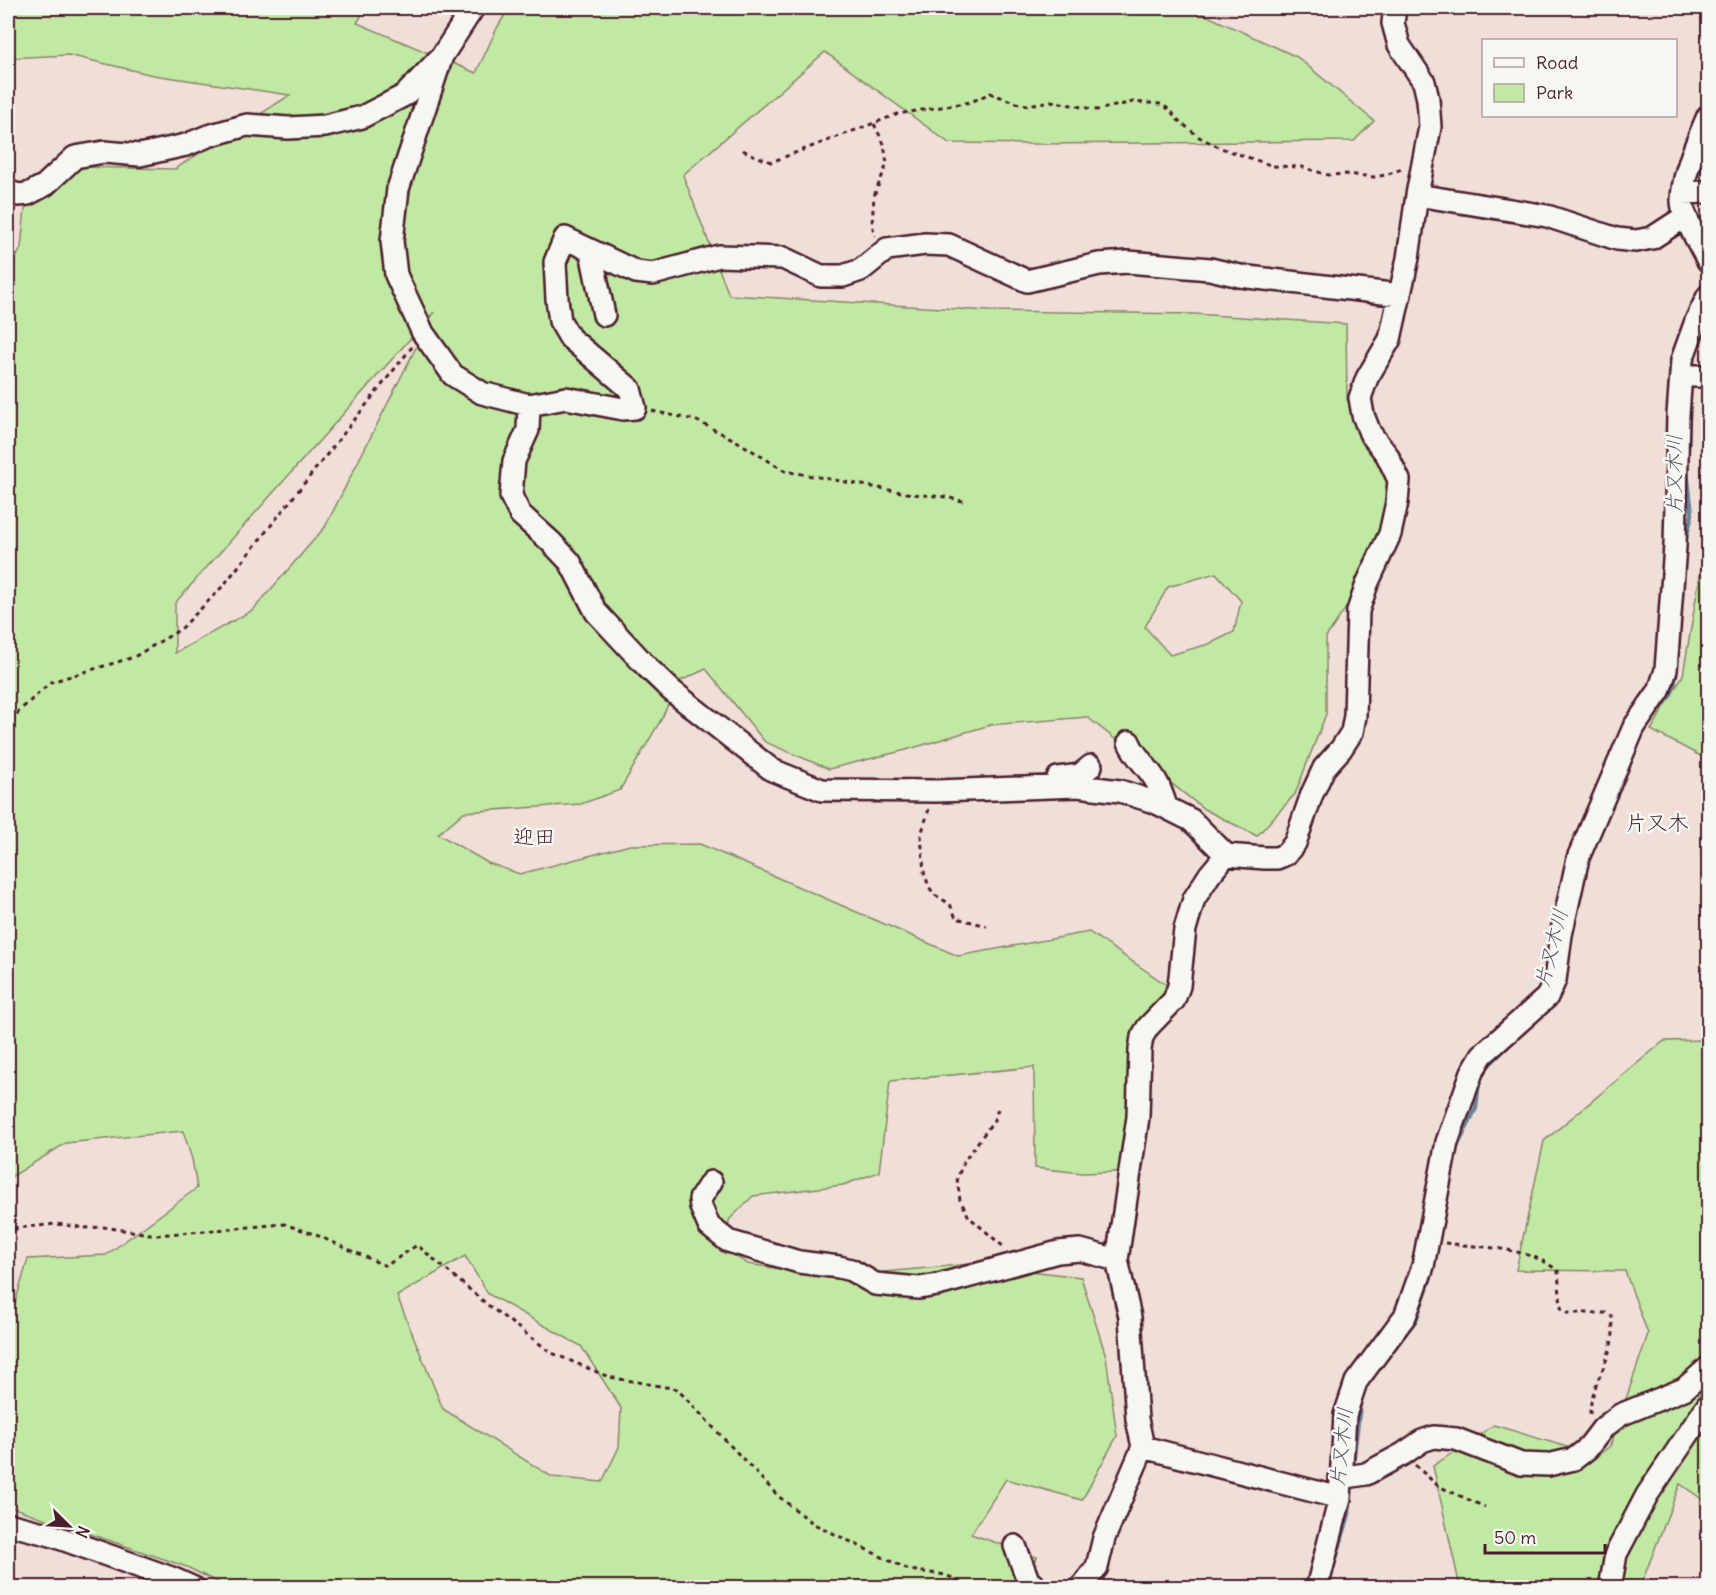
<svg xmlns="http://www.w3.org/2000/svg" width="1716" height="1595" viewBox="0 0 1716 1595" font-family="Delius,'Klee One',sans-serif">
<rect width="100%" height="100%" fill="#f0dfd8"/>
<filter id="ink" filterUnits="userSpaceOnUse"><feTurbulence type="fractalNoise" baseFrequency=".0167" numOctaves="2"/><feDisplacementMap in="SourceGraphic" scale="12" xChannelSelector="R" yChannelSelector="G"/><feConvolveMatrix kernelMatrix="1 2 1 2 8 2 1 2 1" color-interpolation-filters="sRGB"/></filter>
<g filter="url(#ink)">
<path fill="#c2e9a4" stroke="#868468" stroke-width="1.5" fill-rule="evenodd" d="M8,8H366L357,23L476,73L497,28L509,8H1190L1297,57L1374,121L1354,141L1038,144L949,143L825,52L683,175L729,295L989,311L1194,314L1346,324L1347,400L1386,440L1389,512L1348,605L1326,637V714L1295,794L1257,836L1204,809L1087,717L990,725L906,750L829,769L765,742L706,669L678,682L662,718L620,790L581,804L464,812L438,834L488,863L520,874L630,845L700,844L958,956L1089,932L1171,988L1153,1015L1147,1117L1140,1171L1083,1173L1035,1168L1034,1067L890,1081L879,1172L843,1185L753,1196L729,1220L727,1251L748,1264L831,1277L970,1264L1081,1277L1106,1356L1117,1436L1082,1500L1006,1479L971,1534L1037,1557L1027,1587H227L187,1567L8,1506L9,1324L28,1259L106,1255L197,1188L192,1159L183,1131L66,1143L8,1179V274L21,248L25,208L80,167L175,169L290,95L153,75L68,55L8,58ZM434,312L325,527L253,610L175,653V603ZM1216,573L1241,601L1234,632L1209,644L1170,655L1145,627L1168,587ZM465,1256L488,1294L581,1346L621,1408L619,1447L602,1482L552,1477L443,1409L397,1296Z
M1708,528V760L1651,730L1683,675Z
M1708,1040V1503L1680,1484L1640,1587H1460L1433,1466L1494,1425L1597,1456L1610,1446L1648,1334L1625,1271L1516,1270L1544,1141L1664,1041Z"/>
<g fill="none" stroke-linecap="round" stroke-linejoin="round">
<path stroke="#698396" stroke-width="4.5" d="M1694,186L1708,150
M1693,206L1708,238
M1684,547L1692,514L1687,472L1690,392
M1655,714C1670,698 1675,692 1676,669
M1484,1070L1512,1042
M1454,1153L1476,1108L1479,1079
M1366,1386L1416,1320L1432,1274V1267
M1352,1471L1361,1396
M1333,1568L1349,1514L1350,1497"/>
<g stroke="#4a1f2b" stroke-width="26">
<path id="minor" d="M442,56L398,189L392,241L396,275L423,333L453,375L482,393L529,405L566,398L623,409L635,408L630,389L570,338L560,321L557,299L555,262L565,238L636,272L653,274L719,256L783,258L821,276H843L861,270L887,249L925,244L949,245L1027,281L1099,264L1128,262L1210,269L1240,276L1400,295
M1708,116C1698,140 1682,174 1682,201C1682,216 1701,247 1708,261
M8,191L18,195L28,194L45,185L75,157L104,152L140,155L186,145L208,136L247,125L288,128L325,126L362,117L405,95L442,56L473,8
M1683,193L1708,192
M1417,195L1547,216L1617,239L1636,241L1652,238L1686,216
M591,252L604,315
M1681,376H1708
M529,405L528,430L514,461L511,496L520,514L551,542L570,562L596,612L647,667L672,691L772,770L822,790L937,791L1078,786L1120,791L1157,803L1191,820L1226,855L1265,858H1277L1286,854L1295,843L1312,794L1324,768L1341,749L1352,732L1355,716L1358,611L1367,584L1390,534L1397,502L1399,480L1387,455L1370,433L1363,415L1360,398L1367,378L1390,339L1408,258L1417,195L1430,127L1428,99L1424,82L1399,45L1393,23L1395,8
M1129,742C1135,757 1148,767 1156,781C1161,789 1163,799 1167,808
M1058,778L1080,775L1091,766
M711,1182L700,1199L701,1207L709,1226L728,1241L799,1262L839,1267L851,1270L875,1284L919,1288L938,1285L1058,1252L1080,1250L1117,1260
M1143,1447L1340,1498
M1340,1478L1366,1474L1403,1454L1422,1441L1434,1437L1456,1439L1521,1464L1548,1465L1574,1459L1587,1449L1603,1428L1620,1415L1684,1389L1708,1368
M8,1524L51,1535L174,1579L194,1588
M1015,1546L1028,1580L1037,1588
M1081,1588L1097,1567L1104,1538L1143,1447L1137,1419L1130,1317L1117,1260L1138,1117L1140,1050L1142,1037L1148,1027L1174,1000L1179,986L1185,929L1194,899L1210,874L1226,855
M1317,1588L1340,1498L1345,1415L1356,1382L1405,1316L1411,1300L1423,1266L1447,1142L1472,1072L1482,1055L1547,997L1555,980L1561,935L1578,858L1634,727L1659,691L1666,670L1675,546L1678,415L1682,360L1696,321L1708,296
M1610,1588L1616,1554L1647,1495L1708,1405"/>
</g>
<path stroke="#4a1f2b" stroke-width="3" stroke-dasharray="4.5 4.5" stroke-linecap="butt" d="M874,124L884,144L887,164L874,196L872,224L875,236
M743,150L748,153L771,162L898,114L971,102L990,93L1019,104L1028,105L1051,101L1097,110L1133,102L1161,104L1170,110L1178,120L1199,137L1221,148L1273,166L1302,167L1328,175L1347,174L1374,177L1386,175L1404,168
M652,411L695,420L735,440L785,471L912,494L946,497L966,502
M8,730L19,711L51,682L134,657L181,629L223,586L412,347
M929,809L921,835L924,872L929,887L935,895L950,904L956,918L987,926
M998,1109L994,1120L965,1160L957,1178L960,1200L969,1217L1005,1248
M8,1221L17,1228
M8,1237L17,1228L57,1224L86,1228L103,1227L157,1235L284,1224L314,1234L386,1266L417,1245L489,1306L552,1353L609,1377L677,1389L778,1496L814,1524L909,1570L946,1575L971,1588
M1445,1243C1483,1248 1528,1246 1558,1271L1561,1308L1567,1313H1606L1612,1316C1612,1324 1614,1333 1612,1340C1608,1365 1590,1388 1590,1414
M1415,1465L1438,1486L1485,1507"/>
<use href="#minor" stroke="#f6f6f2" stroke-width="21"/>
</g>
</g>
<g text-anchor="middle" stroke-width="5" stroke-linejoin="round" paint-order="stroke">
<g font-size="20" font-style="italic" fill="#595161" stroke="#f6f6f2">
<text transform="translate(1674 474) rotate(-90)" y="7">片又木川</text>
<text transform="translate(1551 948) rotate(-76)" y="7">片又木川</text>
<text transform="translate(1341 1447) rotate(-84)" y="7">片又木川</text>
</g>
<g font-size="21" fill="#4a1f2b" stroke="#f6f6f2">
<text x="1657" y="830">片又木</text>
<text x="534" y="844">迎田</text>
</g>
</g>
<rect width="1716" height="1595" fill="none" stroke="#f6f6f2" stroke-width="30"/>
<rect x="15" y="15" width="1686" height="1565" fill="none" stroke="#4a1f2b" stroke-width="2" filter="url(#ink)"/>
<rect x="1482" y="39" width="195" height="78" fill="#f6f6f2" stroke="#b1a0a2" stroke-width="1.5"/>
<rect x="1494" y="58" width="30" height="9" fill="#f6f6f2" stroke="#b1a0a2" stroke-width="1.5"/>
<text x="1536" y="69" font-size="18" fill="#4a1f2b">Road</text>
<rect x="1494" y="84" width="30" height="18" fill="#c2e9a4" stroke="#b1a0a2" stroke-width="1.5"/>
<text x="1536" y="99" font-size="18" fill="#4a1f2b">Park</text>
<g transform="translate(69 1526) rotate(114)" stroke="#f6f6f2" stroke-width="4.5" paint-order="stroke">
<path d="M0-4.5L10 22L0 15L-10 22Z" fill="#4a1f2b"/>
<text y="-9" font-size="16" font-weight="bold" text-anchor="middle" fill="#4a1f2b">N</text>
</g>
<path d="M1485 1544v9h120v-9" fill="none" stroke="#4a1f2b" stroke-width="3"/>
<text x="1494" y="1544" font-size="18" fill="#4a1f2b" stroke="#f6f6f2" stroke-width="4.5" paint-order="stroke">50 m</text>
</svg>
